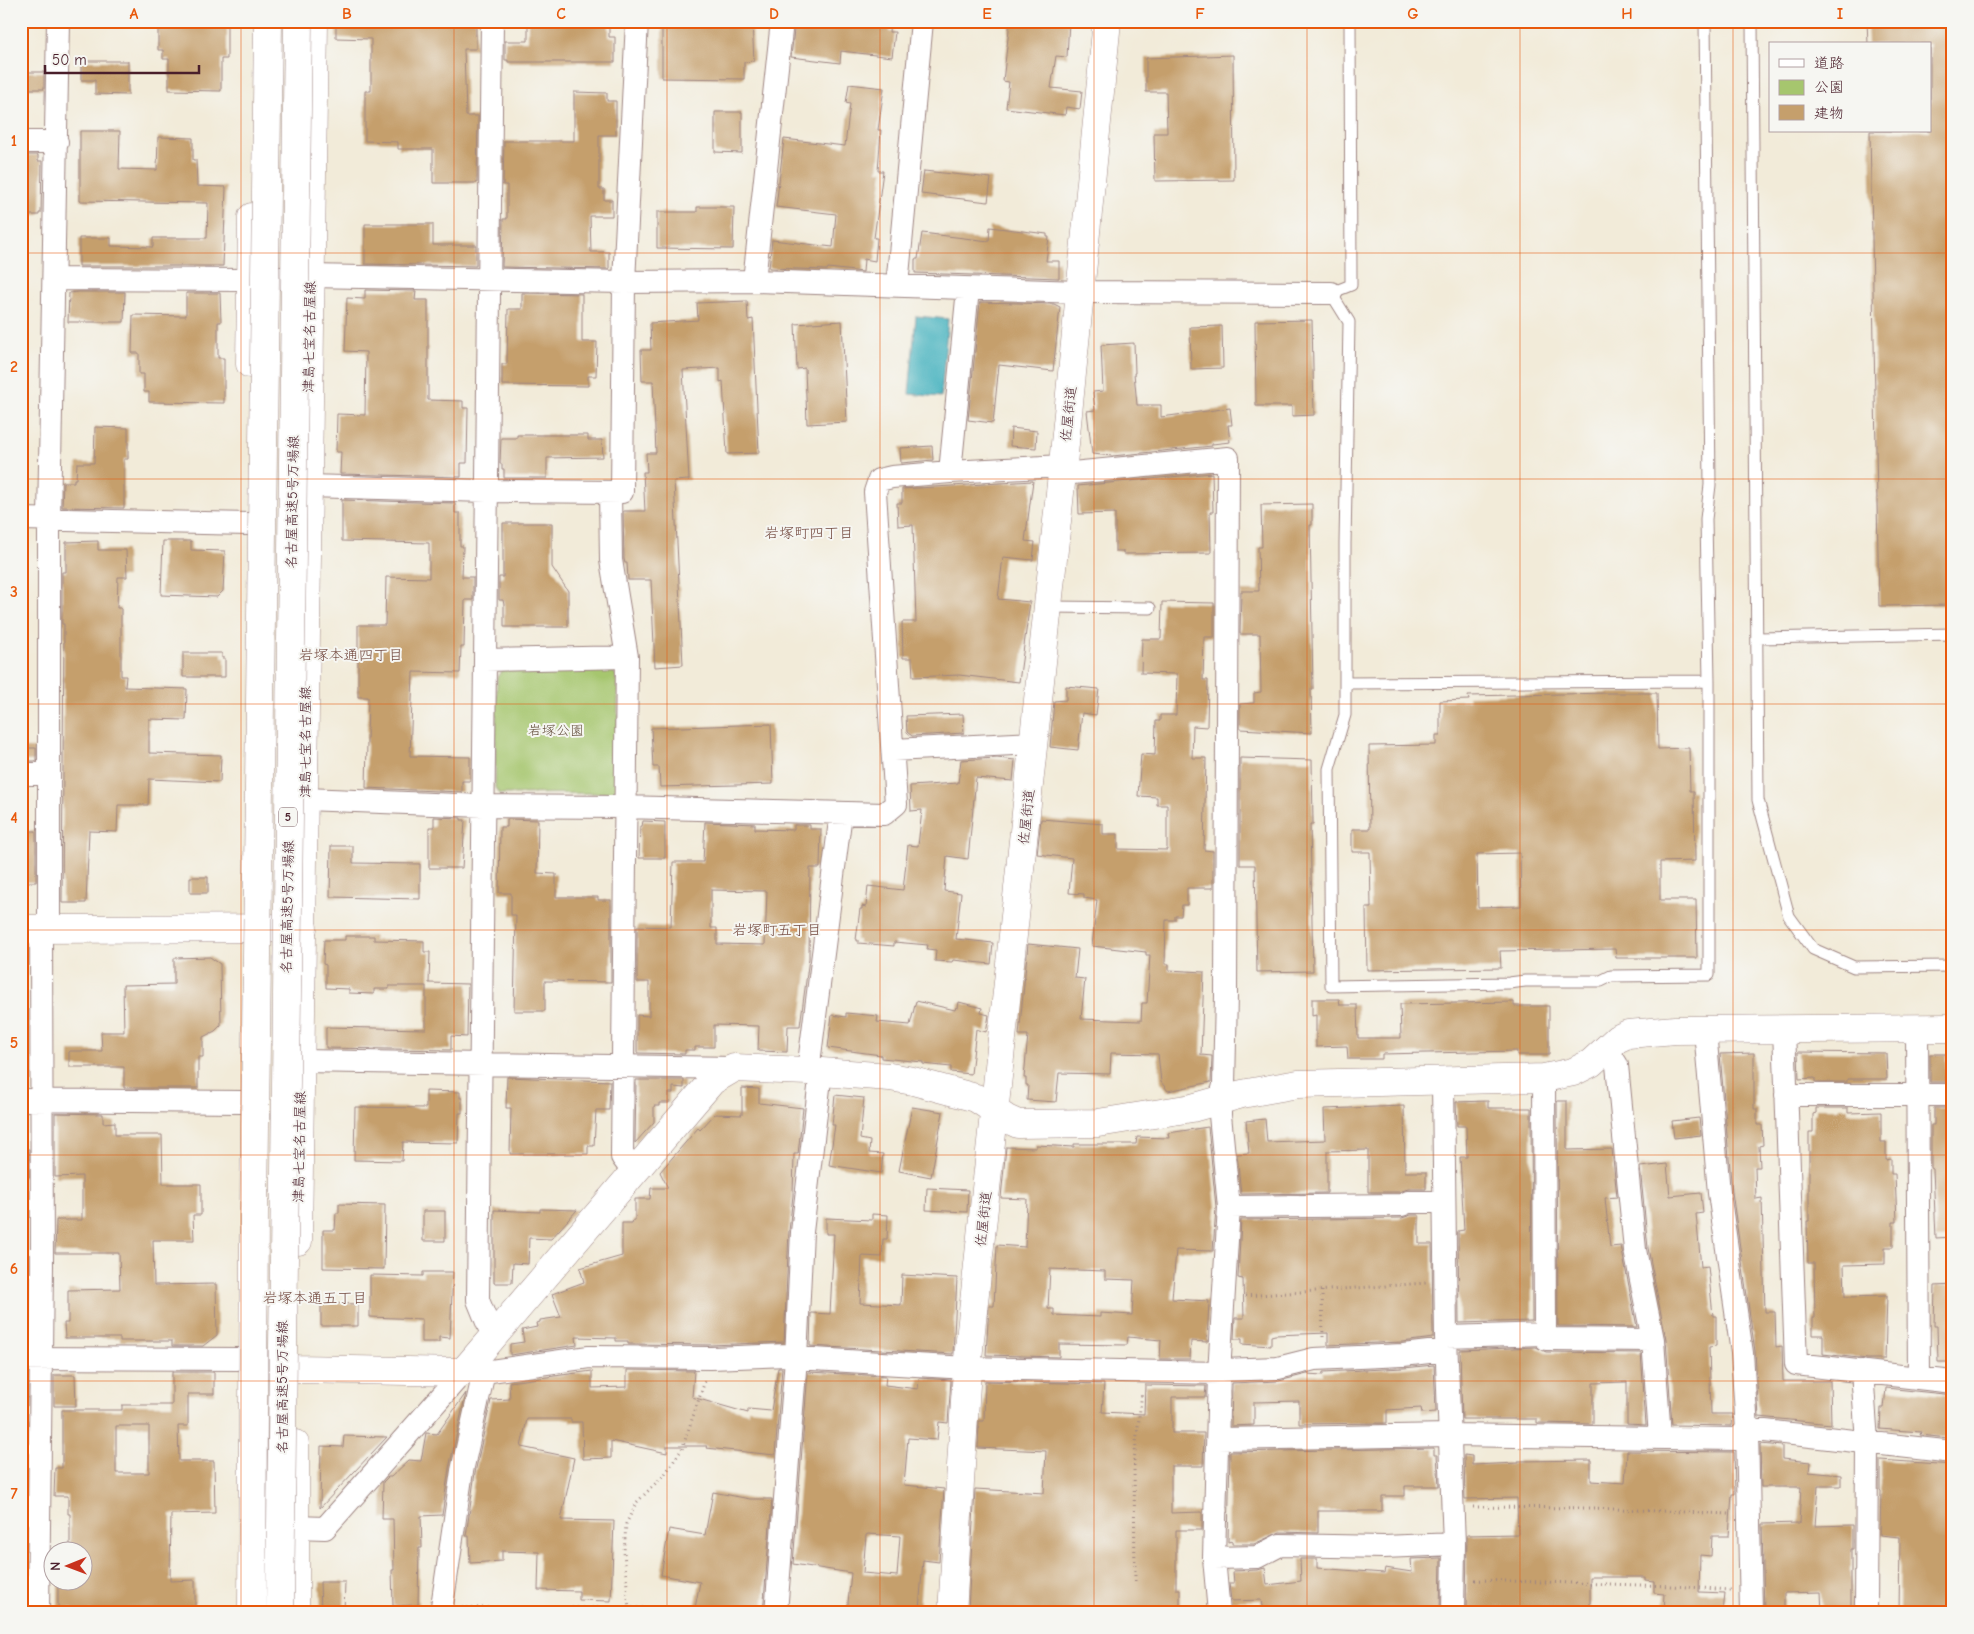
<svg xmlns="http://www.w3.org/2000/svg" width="1974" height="1634" viewBox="0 0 1974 1634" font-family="'Comic Neue','Klee One',sans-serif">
<rect width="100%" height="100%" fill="#f6f6f2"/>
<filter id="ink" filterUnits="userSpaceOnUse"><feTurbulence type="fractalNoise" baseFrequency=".02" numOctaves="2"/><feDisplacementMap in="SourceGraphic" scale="10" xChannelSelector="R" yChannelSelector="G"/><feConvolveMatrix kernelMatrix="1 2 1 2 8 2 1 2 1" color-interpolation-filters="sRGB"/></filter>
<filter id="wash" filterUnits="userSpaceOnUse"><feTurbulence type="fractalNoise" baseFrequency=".0096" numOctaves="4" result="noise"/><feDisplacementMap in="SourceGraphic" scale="20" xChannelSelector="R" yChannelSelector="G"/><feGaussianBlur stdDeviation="1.12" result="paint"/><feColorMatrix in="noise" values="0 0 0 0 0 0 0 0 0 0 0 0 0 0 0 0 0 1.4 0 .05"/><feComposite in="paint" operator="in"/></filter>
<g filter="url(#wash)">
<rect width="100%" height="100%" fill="#f2ebd9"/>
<path fill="#a6c66e" stroke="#78724c" d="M506,666L610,667L618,678L617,793L500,794L495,788L497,677Z"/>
<path fill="#43b1be" stroke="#466874" d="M916,316L948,319L941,397L909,394Z"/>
<g id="blocks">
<path fill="#c59f6c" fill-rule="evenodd" d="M158,21L227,22V59H221V91L169,90V59H163V50H158Z
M336,21H476V49H464L466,116H478L477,183H433V149H398V142L365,141V91H371V39L336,38Z
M528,21H609V37H615V62H508V60H505V41H528Z
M662,21H752L754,61L744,62V79L662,78Z
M795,21L859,28L860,21H890L889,32H895L892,57L841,51L840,63L791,57Z
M1010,21H1069L1067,57L1056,56L1051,88L1082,91L1080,109L1066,107L1065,115L1006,108L1009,82L1003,81Z
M1867,21H1953V605L1879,606L1870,131H1930V44H1868Z
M1233,55L1234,180L1155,181L1154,133H1167L1166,92H1146V58Z
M81,61H128V95L95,94V80H81Z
M27,72H44V89H27Z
M849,84L884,88L878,130H881L878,171H883L874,238H877L875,261L864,259L863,272L828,268L827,270L769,268L772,240L833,247L836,214L776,207L784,139L845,146L850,104L846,103Z
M574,92L607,93V101H616V135H599V189H604V200H612V216H590L591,252H609V269L502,267L503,219H507V185H503L504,141H574Z
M715,112H742V153L715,152Z
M80,131H120L119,169L157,170L158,137L193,138V160H196L197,186L226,187L223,266H79V238H111V246L153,247V238H207L208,203L80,201Z
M21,155H38V161H42L41,213H39V215H21Z
M924,171L991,178L988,202L921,194Z
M697,207H734L733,249L657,248V212H697Z
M365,224H433V245H476V266L365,264Z
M990,227L1047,234V237H1049L1046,261H1059V278L915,273V259H918L922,233L989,241Z
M365,290L416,291L415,300H428V400L463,401V408H468L467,463H461V477L340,474L341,452H336L337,414L365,415L366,352L345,351L347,298L365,299Z
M79,292H125L124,322H68L69,293Z
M186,293H220L221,322H218V358H224V403L149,402V392H144V374H139V353H132L133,315L186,316Z
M522,293L582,294V342H597L596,376H588V386L502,385V364H507L508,309H522Z
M747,301L748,320L753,319L759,453L727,454L723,381L720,382V368L683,370L689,480L674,481L683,665L655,667L651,580H628L627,563H625L624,559L623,511H645L643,472H647L646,453H656L653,381H642L641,350H651L650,323L698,320L697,303Z
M980,302L1054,304L1060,307L1053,371L999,365L993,423L968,420Z
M1312,320L1314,415L1292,416V406H1256L1255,321Z
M842,321L847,422L807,424L805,368L797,369L795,324Z
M1222,326L1223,368L1191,369L1190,327Z
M1134,343L1135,373H1134L1137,405H1161V417L1230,408L1232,425H1228L1230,442L1212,444V446L1112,456L1092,454L1087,411L1095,410L1093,392L1103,391L1101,345Z
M95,427L128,428V459H124V508L62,507L63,482H74V479H76L77,463H94Z
M1011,428L1037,431L1036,448L1010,446Z
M517,435H588V440H602L603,457L547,458V478H504V469H502V464H500L501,438H517Z
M932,446L933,460L901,463L900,448Z
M1212,473L1213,512H1210L1211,553L1123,554V551H1115V513L1079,514L1078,486Z
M1033,481L1025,541L1035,542L1033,560L1003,557L998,599L1030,602L1019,682L959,675L913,677L912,658H903L902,622H916L913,525L898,526L897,503H902V489Z
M342,500L455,503V513H460V546H463L462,577H473V600H465L464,647H461L460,673L413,672L410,756L470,757V781H462V792L366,788L368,697H358V625H385L386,577L429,578V543L342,541Z
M1312,504V525H1310L1313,689H1311L1312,733L1240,729V704L1254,703V693L1261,692L1260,634H1240L1241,591H1259L1258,547H1262L1261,505Z
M503,523H552V567L568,591V627H504V605L503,600H499V577H503Z
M98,541V550H126L127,577H118L117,608H121V676H126L125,687L187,689L186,720L149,719V753L221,755L220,782L149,779L148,805H118L117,832L89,831L86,903H62L64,624H62V572H66V542Z
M163,541H191V550L225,551L223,591L217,597L161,595Z
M1162,602L1214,603V637H1204L1203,680H1208L1207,727L1193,726L1192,758H1206L1204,850L1213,851V888H1187V905H1182L1181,916H1175V920H1166L1165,964H1169V970L1204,972L1201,1055L1212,1056L1211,1082L1168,1091L1161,1082L1158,1054L1111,1053L1110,1074L1059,1073L1056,1102L1027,1100L1028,1085H1026V1078H1024L1028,1035H1019L1028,944L1078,949L1075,978L1085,979L1081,1019L1141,1021L1142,1003H1147L1150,955H1146V952L1092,946L1097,900L1084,898V894L1069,893L1072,858L1037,854L1041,819L1103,824V834H1118V849L1167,850V805H1157V797L1138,796L1141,754L1155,755L1156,721H1160V715H1176L1177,674L1141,673L1142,639H1161Z
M183,653H222V658H225V677H183Z
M1066,686L1099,689L1096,715L1082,713L1078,750L1050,747L1054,701L1066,700Z
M1609,693H1657L1658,749L1689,748L1690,791H1694L1695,861L1660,862V900H1696L1697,958H1616L1615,949L1500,951L1501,968L1367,970L1366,908H1371L1370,852H1352V829H1370L1369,746L1436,745V735H1440V701L1469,700L1468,696ZM1520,853L1521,906L1478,907L1477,854Z
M963,714L964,733L912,736L907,732L906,716Z
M771,724L773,784L660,787L659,767H653L651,728Z
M21,748H36V761H21Z
M997,758L1015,760L1013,781L976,778L968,859L947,856L944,891L961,893L956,939L993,943L991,964L953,960L952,962L935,961L936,950L927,949L928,945L894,942V946L858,943V940H856L860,909H862V906L866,907L868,886L903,890L908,845L918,846L922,810L911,811L910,786L958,783L961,760Z
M1240,758L1312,760L1313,824H1310L1313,971L1257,972L1255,865H1240Z
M434,817L461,818V820H465L462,868H429V827H434Z
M507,819L538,820L537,873L556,874V897H598V900H611V982L545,981V1011H514L516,915H511V893H499L500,827H507Z
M643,821L665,822V858H639L640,826H642Z
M705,822L755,824V829L794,830V825H810V829H821L820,868H810L809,958L800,1026H788L787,1052L758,1051L759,1026L714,1025V1047H695V1050H685V1054L637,1053V1015L649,1016V982H637V926L671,927L673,862H703ZM711,890L767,891L765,945L717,944V928H711Z
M21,831H36V882H21Z
M331,846H353V863L420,864V899L330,897Z
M190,877H208V893H190Z
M345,936H374V940L424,941V952H430L429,983L468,984L467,1037L451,1036V1050L326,1048V1027L426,1029V986H389V989H374V994L349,993V989L326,988V965L323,964L324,940H345Z
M210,957L220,964L221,1025L215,1031L203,1037V1057H198V1088H124V1067H69V1051H102L101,1032H124L123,985L174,984V958Z
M1312,999H1339L1340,1005H1357L1358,1038H1401L1400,1004L1514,1002V1006H1549V1055H1517V1051L1382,1054V1059H1348L1347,1046L1316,1047V1015L1312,1016Z
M916,1001L955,1010L956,1007L958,1008L959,1002L982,1008L981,1013L989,1015L986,1032L976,1029L971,1074L951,1072V1067L923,1064V1062L881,1058V1055L828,1048L832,1015L846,1017V1013L878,1016L877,1022L910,1025Z
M1798,1052L1886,1053L1887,1079H1847V1082H1815V1078L1799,1079Z
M1754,1053V1109H1757V1125H1762L1763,1145L1759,1146L1760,1167H1755L1756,1199L1762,1198L1765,1312H1775L1776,1347L1782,1346L1783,1381H1830L1831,1424L1759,1417L1755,1351L1732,1192L1720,1054Z
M1930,1054H1946V1082H1930Z
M507,1077L610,1081L609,1110H596L594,1146H588V1154H510L511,1108H506Z
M636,1080H684V1088L673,1087V1093H669V1103H659V1106H654V1122L635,1143Z
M742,1088L759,1089V1103L803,1108L798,1154H794L793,1195L789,1231L784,1342L711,1345L628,1344V1341H616V1338L576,1337L577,1345L510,1355V1344L524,1342L522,1330L537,1327L536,1323L540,1322V1320L561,1317L552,1294L584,1282L580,1268L622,1256V1223H632L633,1220H635V1199H650L651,1188H668L660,1172L698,1128L700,1130L715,1114L742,1115Z
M426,1091L460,1092V1098H462V1113H459L458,1143L403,1142L402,1161L354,1160L355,1107L426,1108Z
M835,1095L864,1098L860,1139L870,1141L869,1153L883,1154L881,1173L829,1165L835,1125H832Z
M1488,1101V1108H1531L1532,1321L1459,1323L1458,1231L1464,1230L1460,1157H1467L1466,1126H1457L1456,1102Z
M1557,1101H1567V1150L1612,1149L1617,1197L1605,1198L1610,1247L1621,1246L1637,1327L1558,1326Z
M1404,1106L1405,1172H1426V1189H1408L1399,1192H1368V1150L1327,1151V1193L1241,1194L1237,1154L1249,1153L1246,1121L1265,1119L1267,1142L1325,1140L1324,1109Z
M912,1107L943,1112L931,1177L899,1171Z
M1816,1108H1848V1113L1881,1112V1142H1886V1160L1891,1159V1174H1895L1897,1222H1893V1247H1885V1264L1844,1265L1845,1297L1887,1296L1885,1359H1868L1823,1354V1335H1813V1318H1815L1814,1263H1808L1807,1221H1809V1132H1813V1114L1816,1113Z
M1934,1108H1953V1237L1936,1238L1933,1169L1931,1168V1125H1934Z
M55,1113L103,1114V1123L115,1122V1135H162L163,1184H201V1215H193L194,1240H153L154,1285L216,1284L217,1335L203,1346H172V1341H120V1338H65L64,1323H68V1290L120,1289L119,1253H55L56,1220H82V1176L55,1177Z
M1699,1118L1701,1135L1674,1138L1672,1121Z
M1208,1127L1216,1207L1213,1251L1176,1250L1172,1299L1209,1301L1207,1342L1191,1341L1190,1359H1160L1161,1340L1128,1337L1127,1345L1059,1344V1357L986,1355L989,1306H994L997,1245L1025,1247L1027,1199L1001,1198L1006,1147L1036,1148V1145L1074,1147V1144H1136L1137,1137L1169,1138L1168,1133ZM1050,1269L1105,1271V1279L1134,1280L1132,1315L1100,1313V1317L1054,1315V1309H1048Z
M21,1149H29V1177H21Z
M1667,1164L1670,1196L1701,1193L1703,1213L1696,1214L1701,1267L1708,1266L1713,1316H1716V1346L1709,1347L1711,1414H1733L1732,1426L1672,1425L1666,1339L1648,1248L1640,1167Z
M927,1188L968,1190L967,1212L926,1210Z
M339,1204L385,1205L384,1269L323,1268V1230H335L336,1213H339Z
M540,1209L577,1210L551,1239L529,1238L528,1264L513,1263L512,1283H494V1210L540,1212Z
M423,1211H445V1241H423Z
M872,1214L888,1215L887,1239H883L882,1257L862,1256L860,1303L901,1305L902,1275L957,1278L953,1354L810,1346L811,1313L830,1314L834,1234H826V1218L872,1220Z
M1411,1215H1419V1244H1432L1433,1338L1402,1342L1328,1345V1333L1275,1335L1271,1336V1346L1242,1344V1339H1234L1235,1318H1244L1243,1279L1238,1278L1241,1220L1402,1218Z
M423,1272H453L450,1338L439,1337V1342H422V1319L370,1317V1275L423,1276Z
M1953,1285V1362H1938L1937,1326H1934L1935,1286Z
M321,1303L358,1304V1326H321Z
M1536,1347L1546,1352L1641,1353L1646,1425L1627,1424V1382L1593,1383V1424L1537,1423V1419H1462L1460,1350Z
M1434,1365L1436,1412L1422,1413L1421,1408L1387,1410V1423L1299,1424V1401L1254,1402V1425L1231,1426L1232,1383L1279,1381L1307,1374L1323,1375V1372L1404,1368Z
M778,1368H782L775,1455L706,1448L707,1446H667V1453L611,1441V1458L583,1459L582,1422H571V1419H527L521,1447L574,1458L561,1520L614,1521L611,1601L579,1600V1591L538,1590L539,1552L502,1551V1561L470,1563L469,1536H466L475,1473L491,1400L510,1399L509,1382L592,1371V1388L627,1387V1370L694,1371L692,1397L748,1413V1409L771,1411Z
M172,1372H214V1394H188V1426H178L179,1461H214L215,1513L171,1514L170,1581L195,1580V1613H119V1611H73V1608H58V1582H82V1550L70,1551V1514H68V1496H54L55,1468H62V1410H122V1405H172ZM116,1426H149V1473H116Z
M808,1372L886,1376L885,1385L918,1389L919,1378L951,1380L948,1423L939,1422L937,1440L908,1438L904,1485L944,1489L939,1562L923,1560L919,1610L879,1606V1613H847L851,1573L793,1564ZM868,1534L900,1536L897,1576L863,1573L866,1535Z
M54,1375H75L76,1406H54Z
M985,1381L1104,1384L1102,1412L1144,1414L1145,1385L1206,1386L1205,1397H1172V1433H1204L1203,1466H1171V1513L1202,1512V1530H1176V1589H1180V1613H1004L968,1610L975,1489L1044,1493L1046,1451L978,1448L979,1421H984Z
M21,1383H28L27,1406H21Z
M1886,1388L1953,1395V1416H1950L1948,1438L1920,1435L1921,1432L1880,1429L1881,1408H1884Z
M466,1393L449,1468L442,1515L421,1516L422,1548H419L418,1605L393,1606L392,1570H394L393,1519H382L383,1482L388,1477H391L409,1460L421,1461L426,1433L437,1434Z
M344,1436L387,1437L320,1508L321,1446L343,1447Z
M1760,1444L1782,1446V1459L1810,1462L1809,1472L1841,1475V1486H1818L1815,1526L1853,1525V1549H1851V1613H1822L1821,1592L1784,1593V1613H1764L1762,1524L1799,1523L1801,1487H1761Z
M1434,1448V1455H1437L1439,1486H1405V1496H1382V1511H1318V1533L1280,1532L1254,1544H1232V1541L1228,1542L1230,1452Z
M1627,1451L1734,1452L1735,1494H1732L1729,1536H1712L1711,1556L1700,1555L1699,1592L1725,1593L1723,1613L1664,1612L1665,1594L1654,1593V1581L1645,1580V1577H1590V1613H1466L1467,1535L1518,1534L1517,1498L1465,1499L1464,1455L1472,1456V1465L1518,1463V1461L1591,1460V1481L1625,1483Z
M1880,1460L1953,1465V1613H1899L1900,1537L1880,1535L1881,1491L1880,1490Z
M713,1492L750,1499H772L763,1613H694L700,1582L661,1575L669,1529L705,1535Z
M1441,1558L1440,1613H1263L1261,1600L1231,1601L1229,1583H1234L1233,1571L1257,1570L1265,1568L1267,1585L1301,1581L1300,1559H1317V1568L1384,1573L1385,1568L1412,1572L1411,1559Z
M320,1582H345L344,1613H321Z"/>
</g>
</g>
<g filter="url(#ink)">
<use href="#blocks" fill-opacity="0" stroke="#9e8582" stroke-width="1"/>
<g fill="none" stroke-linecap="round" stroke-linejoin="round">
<g stroke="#9e8582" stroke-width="13">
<path id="service" d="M1350,21L1351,285L1331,293L1349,322L1345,544V715L1329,769L1331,986L1509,983L1525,981H1601L1611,976L1709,975V681L1706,519L1710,485L1705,21
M1752,21L1758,800L1789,916L1813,949L1854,967L1953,966
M1048,607L1150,608
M1757,638L1953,634
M1345,683L1709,681"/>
</g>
<g stroke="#9e8582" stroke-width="24">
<path id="minor" d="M492,21L478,1300L493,1337
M21,142H57
M54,279L251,280L310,276L624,282L754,281L1080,292L1331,293
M754,281L782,21
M897,286L922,21
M950,472L968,289
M1062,474L1228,458L1226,995L1224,1085L1220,1100V1115L1229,1207L1219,1373L1214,1558L1219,1613
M308,486L487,491L622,492L624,282L637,21
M610,492L611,560L627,657L622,1157L634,1173
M21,519L249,524
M486,660L627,657
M893,750L1034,743
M21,774H49
M305,799L483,806L625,807L884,814L896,804L875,492L879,480L892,477L950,472L1063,466
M49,929V520L58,21
M1917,1028L1919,1378
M1784,1029L1796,1364L1953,1382
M1705,1030L1719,1193L1742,1353L1747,1429L1751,1613
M1607,1049L1617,1065L1635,1250L1653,1340L1660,1437
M301,1061L734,1068
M808,1071L841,813
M1544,1078L1545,1334
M1443,1081L1446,1337L1454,1544L1453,1613
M1786,1095H1953
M21,1100L242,1102
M1229,1207L1402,1205L1408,1202H1444
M1446,1337L1545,1334L1546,1339L1653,1340
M21,1358L240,1359
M1221,1370L1278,1368L1314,1359L1403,1355L1446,1350
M1862,1371L1867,1442L1866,1613
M1747,1429L1953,1452
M1218,1439L1450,1435L1738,1439L1747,1429
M295,1527L325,1528L463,1372H484L589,1357L711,1358L787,1355L796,1358L967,1368L1219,1373
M1214,1558L1257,1557L1280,1545L1384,1547L1454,1544
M38,1613L42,1266L41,929
M441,1613L462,1471L484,1372
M776,1613L796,1358L802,1232L821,1071"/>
</g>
<g stroke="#9e8582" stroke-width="29">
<path id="tertiary" d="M21,929L303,928
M259,1362L296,1369L463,1372L712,1081L734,1068L808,1071L890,1077L913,1081L976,1098L1007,1119L1018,1124L1098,1123L1192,1108L1242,1094L1298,1084L1544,1078L1573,1072L1591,1063L1617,1039L1628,1034L1675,1030L1953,1028
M952,1613L967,1368L1062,474L1107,21"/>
</g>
<g stroke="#9e8582" stroke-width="29">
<path id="secondary" d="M250,364L252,217
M298,1241L314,21
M295,1613V1444"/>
</g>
<path stroke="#9e8582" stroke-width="3" stroke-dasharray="1 4" stroke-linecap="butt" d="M1322,1291L1323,1338
M1245,1296L1426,1283
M1473,1507L1593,1508L1729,1514
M1475,1580L1673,1586L1731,1590
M1135,1581L1134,1461L1142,1392
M462,1608H649L673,1613
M629,1609L624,1552L626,1524L636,1503L665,1474L682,1449L706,1378"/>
<use href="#service" stroke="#fff" stroke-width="11"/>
<use href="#minor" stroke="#fff" stroke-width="22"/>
<use href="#tertiary" stroke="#fff" stroke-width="28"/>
<use href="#secondary" stroke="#fff" stroke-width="28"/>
<g stroke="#9e8582" stroke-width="29" stroke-linecap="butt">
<path id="motorway-bridge" d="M252,1613L254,1211L268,21
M280,1613L298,21"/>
</g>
<use href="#motorway-bridge" stroke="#fff" stroke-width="28"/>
</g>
</g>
<path fill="none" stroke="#e8590c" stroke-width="1" stroke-opacity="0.55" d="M241,21V1613M454,21V1613M667,21V1613M880,21V1613M1094,21V1613M1307,21V1613M1520,21V1613M1733,21V1613M21,253H1953M21,479H1953M21,704H1953M21,930H1953M21,1155H1953M21,1381H1953"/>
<g text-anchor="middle" stroke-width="4" stroke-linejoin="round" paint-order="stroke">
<rect fill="#f6f6f2" stroke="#7e6067" stroke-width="1" x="279" y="807.5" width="18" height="19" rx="4"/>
<g font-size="12" font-weight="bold" fill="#4a1f2b">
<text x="288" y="821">5</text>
</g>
<g font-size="14" fill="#4a1f2b" stroke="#f6f6f2">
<text transform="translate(309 337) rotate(-89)" y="5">津島七宝名古屋線</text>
<text transform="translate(1068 414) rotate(-84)" y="5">佐屋街道</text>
<text transform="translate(292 502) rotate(-89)" y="5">名古屋高速5号万場線</text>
<text transform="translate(305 742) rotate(-90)" y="5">津島七宝名古屋線</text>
<text transform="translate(1026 817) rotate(-84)" y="5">佐屋街道</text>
<text transform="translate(287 907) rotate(-89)" y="5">名古屋高速5号万場線</text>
<text transform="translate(299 1147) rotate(-89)" y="5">津島七宝名古屋線</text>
<text transform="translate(983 1219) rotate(-84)" y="5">佐屋街道</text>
<text transform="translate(282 1387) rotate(-90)" y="5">名古屋高速5号万場線</text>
</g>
<g font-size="14" fill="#66513f" stroke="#f6f6f2">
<text x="556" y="735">岩塚公園</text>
</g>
<g font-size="15" fill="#754c42" stroke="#f6f6f2">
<text x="809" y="538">岩塚町四丁目</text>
<text x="351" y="660">岩塚本通四丁目</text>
<text x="777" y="935">岩塚町五丁目</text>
<text x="315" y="1303">岩塚本通五丁目</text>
</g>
</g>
<rect width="1974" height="1634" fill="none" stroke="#f6f6f2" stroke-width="55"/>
<rect x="1769" y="42" width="162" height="90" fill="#f6f6f2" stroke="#b1a0a2"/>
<rect x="1779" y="59" width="25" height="8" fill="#ffffff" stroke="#b1a0a2"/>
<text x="1814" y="68" font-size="15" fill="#4a1f2b">道路</text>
<rect x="1779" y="80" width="25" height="15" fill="#a6c66e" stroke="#b1a0a2"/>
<text x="1814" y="92" font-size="15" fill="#4a1f2b">公園</text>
<rect x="1779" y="105" width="25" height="15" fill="#c59f6c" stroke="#b1a0a2"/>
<text x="1814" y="118" font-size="15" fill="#4a1f2b">建物</text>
<g transform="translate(68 1566) rotate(269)"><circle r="24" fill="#f6f6f2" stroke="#b1a0a2"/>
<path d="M0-4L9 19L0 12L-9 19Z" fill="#c8321e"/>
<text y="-8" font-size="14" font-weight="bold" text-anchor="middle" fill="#4a1f2b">N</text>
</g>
<path d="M45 65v8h154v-8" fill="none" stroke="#4a1f2b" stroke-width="2.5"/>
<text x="52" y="65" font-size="15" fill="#4a1f2b" stroke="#f6f6f2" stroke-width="4" paint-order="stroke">50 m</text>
<rect x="28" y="28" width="1918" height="1578" fill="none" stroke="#e8590c" stroke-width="2"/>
<g font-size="16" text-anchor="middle" font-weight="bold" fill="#e8590c">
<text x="134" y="19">A</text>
<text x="347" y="19">B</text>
<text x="561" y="19">C</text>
<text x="774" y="19">D</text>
<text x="987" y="19">E</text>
<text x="1200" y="19">F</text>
<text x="1413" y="19">G</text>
<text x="1627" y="19">H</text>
<text x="1840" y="19">I</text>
<text x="14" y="146">1</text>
<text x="14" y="372">2</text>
<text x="14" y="597">3</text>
<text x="14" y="823">4</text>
<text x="14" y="1048">5</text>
<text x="14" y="1274">6</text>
<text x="14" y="1499">7</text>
</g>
</svg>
